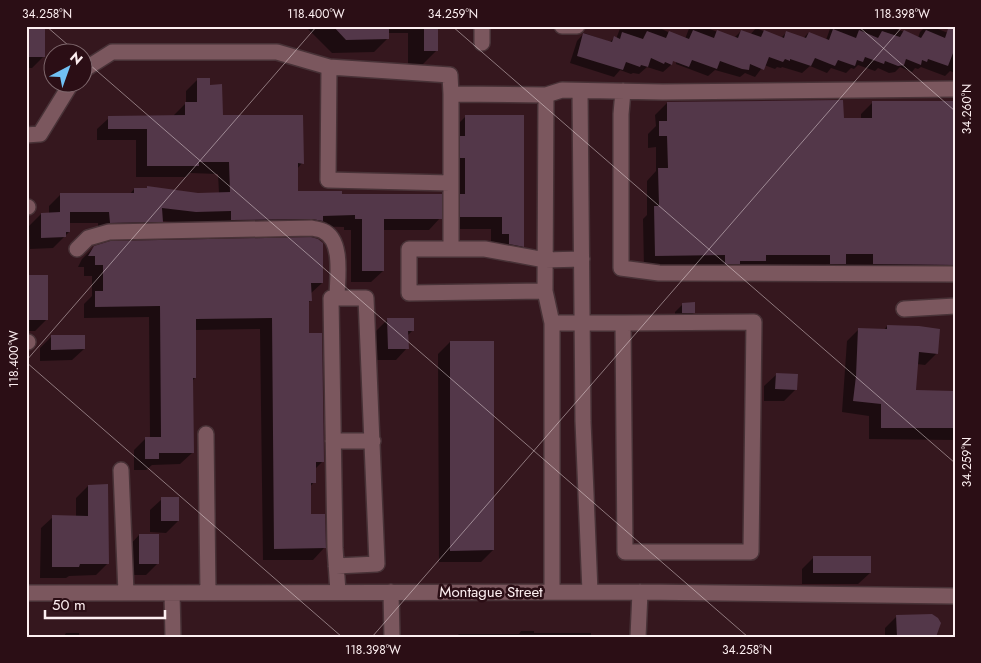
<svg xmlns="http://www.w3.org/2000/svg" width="981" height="663" viewBox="0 0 981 663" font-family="Jost,sans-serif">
<rect width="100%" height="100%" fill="#35171e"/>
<path fill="#0007" d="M26,26L44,56L32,68H26Z
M305,26H437V50L423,64H408V33H387L388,38L374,52L332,53Z
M621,26H656L668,32L671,65L663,72L647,67L639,74L633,73L631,74L620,70L614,77L570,63L577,41L584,33L610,42L614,38L616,39Z
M690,26H707V28L734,38L741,31L750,35L756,28L781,38L787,32L803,39L808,33L826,40L831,26H890L918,38L920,32L926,26H931L955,36V73L950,71L945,76L921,67L918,69L915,68L912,72L900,67L895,72L889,73L878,68L875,71L858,65L854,69L851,68L846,73L831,68L827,73L810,66L802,73L782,67L781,68L777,67L775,69L764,65L755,77L745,73L740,77L715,70L708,76L676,64L677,46L685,39Z
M198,79L208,86L221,117L302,163L297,169V193L341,196L440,218L429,230H383V271L371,282H351V230H344V227L184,223L162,221L150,233L98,234V223H68L69,232L53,248L30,249L29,226L41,214H49V206L60,195L130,194L134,189L198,194L219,193L218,174L190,173L186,177H136V140H97V129L109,118L174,117V115L186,103V91Z
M873,102H955V276H862V265L843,266L833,276L819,275V266L644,268L643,219L647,215V181L656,171V147L648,148V134L656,126L655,115L667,103L842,119H861V114Z
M466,116L523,246L511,258L491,245V229H449L454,128Z
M94,247L322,283L310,294L311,300L308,303V335L323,461L314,470V482L310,487V515L324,548L313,560H263L260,329L195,330V378L192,381V453L180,464L152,465L146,470H134V450L146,438H150L149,317L84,318V304L92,296V276H84V267H78L82,259Z
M26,277L47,319L35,331H26Z
M683,304L694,313L686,320H675V312Z
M388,319L413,330L407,336V348L396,360H376V331Z
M887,326L937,353L925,365L917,364L915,392H955V440L869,439V416L842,412L847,341L859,329L884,330Z
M51,337L84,349L72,360L40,361V348Z
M450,342L493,550L481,562H439L438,354Z
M776,375L796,389L784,401H764V386Z
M88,486L108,563L96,575L69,576L66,578H40L41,528L53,517H76V498Z
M162,499L178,521L166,533L150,532V510Z
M139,535L158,563L146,575H128V547Z
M814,557L870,573L858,584H802V569Z
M897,616L935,637H885V628Z
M521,631H534V633H591V637H456L459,634H519Z
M66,633H79V636L136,635V637H26L64,636Z"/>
<path fill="#533749" d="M26,26H45V57H26Z
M333,26H389V39L346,40Z
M424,26H438V51H424Z
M949,26H955V48L948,66L928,59L927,62L922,60L921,65L906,59L904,65L898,66L885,61L884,64L865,57L863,62L857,60L855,66L838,60L835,66L815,58L811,66L790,59V61L785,59L783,62L769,57L764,70L750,64L749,70L742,69L720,61L717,69L692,60L689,67L673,61L672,65L665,62L664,64L651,58L648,67L641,65L640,67L626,62L623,70L577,56L583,33L612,42L614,36L620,39L622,32L643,39L647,31L666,38L669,31L689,39L693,30L714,38L717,30L738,38L741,30L761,37L764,30L784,38L786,31L806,38L809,32L829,40L833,29L856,38L859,30L878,38L882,31L900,37L904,30L921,38L926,30L945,38Z
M197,78H210V85L222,84L223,115H303L304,164L298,163V191H342V194H442V219H384V271H362V219H355V215L323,216V221L312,219L231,220V211L196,212L162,208L163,222L110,223L109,212H70V232H66V237L41,238V213L60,212V193H134V188H147V186L198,193L230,192L229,162H199V166H147V129H108V116L185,115V102H197Z
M843,100L844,118H872V101H955V265L873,264V254H846V264H830V255H766V261H740V264H725V255L655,256L654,206H659L658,168H668L667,136H659V121H667V102Z
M465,115H524V247L509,244V234H502V217H460V194H465V158H460V136H465Z
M311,237L318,239L323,243V283H311L312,301H309V333H322L324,462H316V483H311V514H325L326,548L274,549L272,318L196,319V378H193L194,453H159V459H145V437H161L160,306L95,307V291H103V265H95V256H88L94,246L110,241Z
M26,275H48V320H26Z
M695,302V313H682V303Z
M387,318H414V331H408L409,349H388Z
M887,325L919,326L940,329L938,354L919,352L916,390L955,391V428H881V404L853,401L856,376L858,328L887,329Z
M51,335H85V349L51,350Z
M450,341H494V550L450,551Z
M776,373L798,374L797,390L775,389Z
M108,484L109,564H80L79,567H52V515L88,516V485Z
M161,497H179V521H161Z
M139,534H159V564H139Z
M813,556H871V573H813Z
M932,614L938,618L941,623L936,637H897L896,615Z"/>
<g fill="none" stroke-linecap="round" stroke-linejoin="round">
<g stroke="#483237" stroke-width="18">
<path id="minor" d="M482,26V43
M562,26H577
M329,67L328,180L450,183
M82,71L112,52H277L329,67L450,75L451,94L546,95L562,90L663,92L955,89
M580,91L583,421L590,592
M623,91L621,114V268L659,273L955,274
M451,94V249
M546,95L545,291L552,323V592
M26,135L40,134L72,82
M26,207H28
M77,249L88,238L109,232L312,228C315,229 320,229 323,231C344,240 337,280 337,298
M545,291L409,293V249H485L545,260L582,259
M904,309L955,306
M552,323H623L625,552H751L754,322L623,323
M26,342H28
M206,434L208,593
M333,441H373
M121,470L126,593
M336,566L377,564L366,298H331L335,548L338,592
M391,592L392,637
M26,593L640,592L955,596
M172,593L173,637
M638,637L640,592"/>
</g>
<use href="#minor" stroke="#7b575e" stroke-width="15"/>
</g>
<path fill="none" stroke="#fdeff1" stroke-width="1" stroke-opacity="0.45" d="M46,26L76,52M452,26L955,463M858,26L955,111M82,58L748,637M26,361L317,26M26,362L342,637M372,637L903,26"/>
<g text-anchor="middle" stroke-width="5" stroke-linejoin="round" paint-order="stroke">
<g font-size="15" fill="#fdeff1" stroke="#2b0e15">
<text x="491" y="597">Montague Street</text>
</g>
</g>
<rect width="981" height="663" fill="none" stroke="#2b0e15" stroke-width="55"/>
<g transform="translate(68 68) rotate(41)"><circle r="24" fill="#2b0e15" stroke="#7f686d"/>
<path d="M0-4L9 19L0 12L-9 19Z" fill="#71c1f4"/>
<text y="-8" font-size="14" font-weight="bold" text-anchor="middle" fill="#fdeff1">N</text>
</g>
<path d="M45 610v8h120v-8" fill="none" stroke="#fdeff1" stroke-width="2.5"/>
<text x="52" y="610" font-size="15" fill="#fdeff1" stroke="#2b0e15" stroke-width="4" paint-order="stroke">50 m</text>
<rect x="28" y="28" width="926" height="608" fill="none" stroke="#fdeff1" stroke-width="2"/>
<g font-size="12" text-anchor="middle" fill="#fdeff1">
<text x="47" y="18">34.258°N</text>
<text x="316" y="18">118.400°W</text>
<text x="453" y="18">34.259°N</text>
<text x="902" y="18">118.398°W</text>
<text transform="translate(967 109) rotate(-90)" y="4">34.260°N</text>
<text transform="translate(14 359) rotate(-90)" y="4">118.400°W</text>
<text transform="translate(967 462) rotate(-90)" y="4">34.259°N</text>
<text x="373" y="654">118.398°W</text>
<text x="747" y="654">34.258°N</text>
</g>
</svg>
